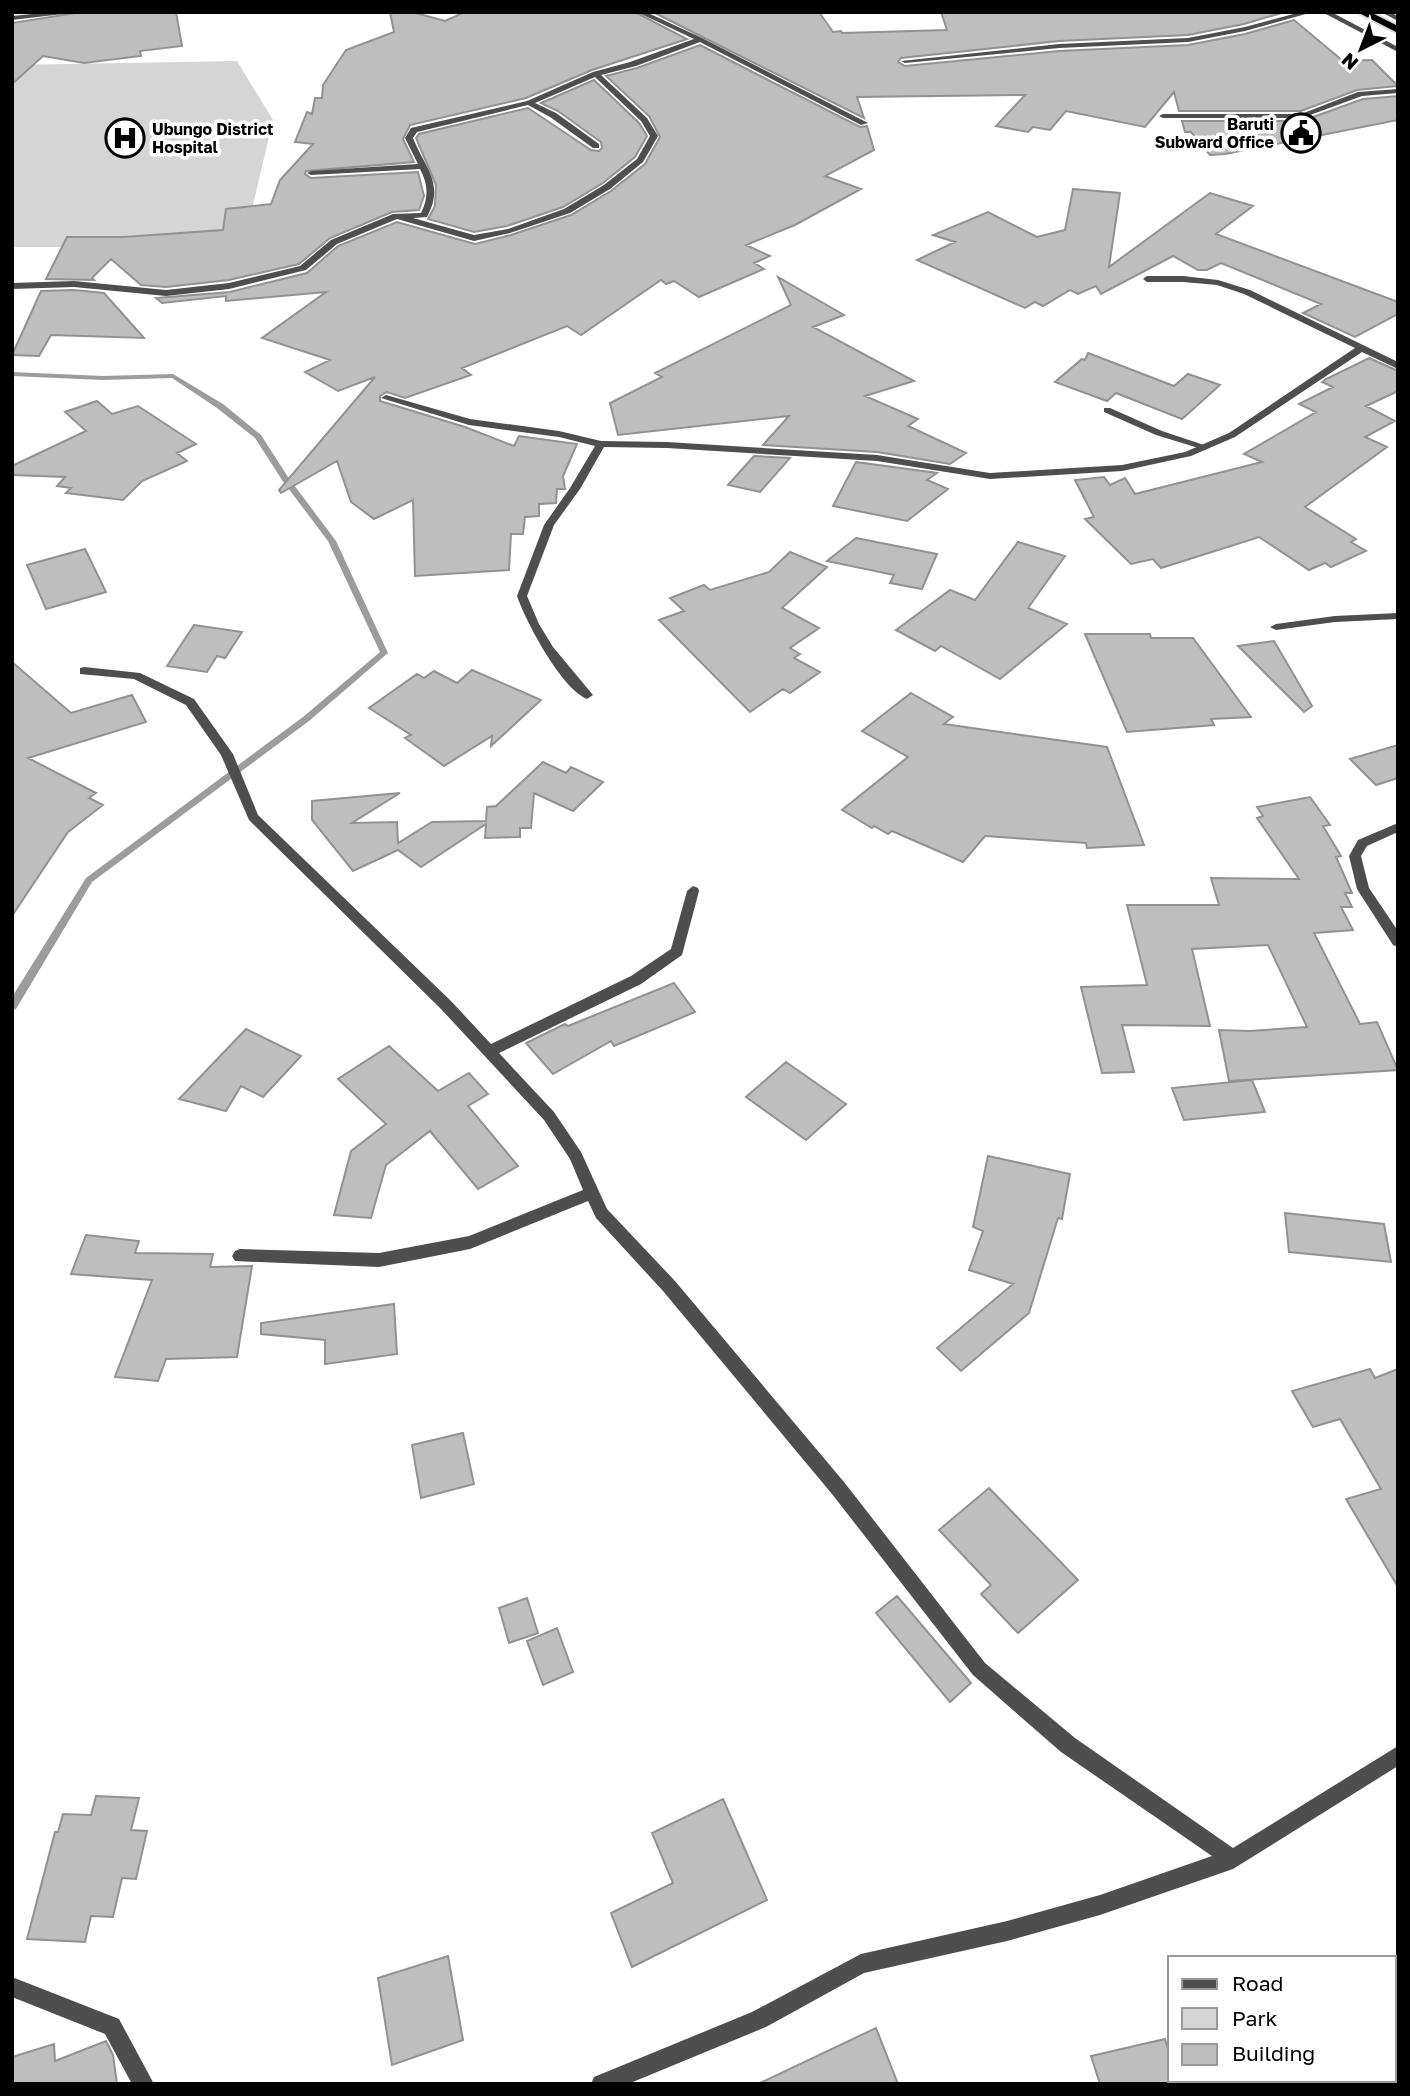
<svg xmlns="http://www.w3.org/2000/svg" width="1410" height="2096" viewBox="0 0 1410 2096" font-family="'Golos Text',sans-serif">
<rect width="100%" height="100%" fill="#fff"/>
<path fill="#d5d5d5" d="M237,61L273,120L244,243L150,247H12V65Z"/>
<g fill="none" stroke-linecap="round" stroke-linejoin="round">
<path fill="#9c9c9c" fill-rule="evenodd" d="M12,372L103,376L173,374L223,404L261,435L288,477L336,541L388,653L309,721L92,882L16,1009L12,1010V997L86,878L303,717L380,652L328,541L282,480L255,438L217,408L172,378L103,380L12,376Z"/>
</g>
<path fill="#bebebe" stroke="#929292" stroke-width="2" d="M82,12H176L182,46L140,51L141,56L84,63L43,56L12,84V23Z
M390,12H412L445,21L465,12H635L687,39L592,70L526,98L410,125L403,139L414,162L306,171L305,174L311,178L418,172L424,196L419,210L392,212L330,238L299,264L229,280L166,287L141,285L111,259L92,278L94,280L46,279L67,237H124L223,230L226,209L271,204L280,180L313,144L295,142L307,112L312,114L315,98H322L323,85L346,50L394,32Z
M653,12H819L833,32L841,31L842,33L947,30L941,12H1285L1244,24L1188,35L1059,41L901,58L898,62L905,66L1059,51L1188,45L1245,34L1294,20L1343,61L1372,60L1398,86L1357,90L1301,111H1179L1174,92L1145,127L1066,111L1050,130L1033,127L1028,132L996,126L1025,95L857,97L864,118Z
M700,45L860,127L867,126L874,150L825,176L861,189L795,225L746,245L770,256L754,263L764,269L699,297L674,281L666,284L661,280L581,335L567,326L462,368L471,375L405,398L387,392L380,396V401L465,427L514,446L519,436L577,444L563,476L565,489H557L556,503L539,504V516L525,517L523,534H511L509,570L415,576L413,500L374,519L351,502L337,461L281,493L279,490L375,377L338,391L305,372L330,360L262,338L326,292L226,301V296L162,303L156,298L230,292L307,273L338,246L397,222L475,244L511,235L571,215L611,191L645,164L660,137L649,116L606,76L637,68Z
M594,80L639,123L647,136L635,157L603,183L563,207L507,226L474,232L428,219L435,206L436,185L416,138L419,134L528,108L591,150L599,151L602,148L601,142L558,111L541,103Z
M1398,96V120L1225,154L1210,155L1191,132H1185L1182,121H1302L1363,99Z
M1073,189L1120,193L1109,267L1210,193L1253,206L1216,234L1398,302V314L1355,337L1303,313L1321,304L1221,263L1207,270H1198L1173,256L1101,294L1096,286L1078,294L1070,290L1043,306L1035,302L1025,308L917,260L955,242L933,235L988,212L1037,237L1065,230Z
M778,277L844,315L813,327L914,381L865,396L918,419L908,426L966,453L950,464L877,452L763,445L789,416L618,435L610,403L662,377L655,373L791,305Z
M74,290L104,293L144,338L51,335L39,356L12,355L41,291Z
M1088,353L1174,386L1188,374L1220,385L1182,419L1116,393L1107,401L1055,382L1082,359L1085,360Z
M1369,358L1398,371V391L1366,406L1395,421L1365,437L1387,447L1305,507L1356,539L1351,542L1366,551L1331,567L1325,563L1309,570L1259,537L1161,568L1153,559L1131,564L1085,519L1094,517L1075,480L1104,477L1110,485L1125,478L1135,494L1262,462L1244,454L1316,412L1299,404L1333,387L1322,382L1326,379Z
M97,401L112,414L138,406L196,444L177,453L187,461L142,481L123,500L66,493L71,488L57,486L65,477L12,475V466L86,431L65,412Z
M754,456L790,458L760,492L728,485Z
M856,462L937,473L927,480L948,489L907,521L833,506Z
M856,538L937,554L922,589L890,583L894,575L827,561Z
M1018,542L1065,556L1028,608L1067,624L1000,679L941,646L935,651L896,630L950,590L975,600Z
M85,549L106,592L46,609L27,565Z
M790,552L827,567L782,608L819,628L790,648L800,654L794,658L820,672L790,693L783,689L750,712L659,620L684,611L670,598L704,585L710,590L769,572Z
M194,625L242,632L225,658L217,656L207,672L167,666Z
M1085,634H1150L1151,638H1193L1251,717L1211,719L1214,725L1127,732Z
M1274,641L1312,706L1304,712L1238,646Z
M12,662L71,713L132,695L146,722L28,758L96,793L89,798L103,805L68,832L12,916Z
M472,670L541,700L491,746L492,736L444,766L405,738L411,735L369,708L417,674L424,678L434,671L457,683Z
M911,693L953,717L944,724L1107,747L1144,845L1087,848L1086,843L985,836L963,862L892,831L888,834L874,826L872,828L842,810L908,757L862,731Z
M1398,745V778L1376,785L1350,759Z
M543,762L566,773L571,767L603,782L573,811L534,793L531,828H520V837L485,838L486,824L421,867L398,850L353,871L312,820V801L400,793L352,823L397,822L398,843L432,822L486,821L487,807L496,806Z
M1310,797L1330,825L1323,826L1341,856L1336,857L1352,893H1345L1352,907H1341L1353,930L1314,933L1360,1024L1377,1022L1398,1070L1229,1081L1219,1030L1250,1031L1307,1027L1268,945L1192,949L1210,1026L1122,1025L1134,1072L1102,1073L1081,987L1147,985L1127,905H1219L1211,878L1299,879L1257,818L1263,816L1257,807Z
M674,983L695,1012L614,1046L611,1041L553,1074L526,1043L565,1024L568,1026Z
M246,1029L301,1056L263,1097L241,1086L226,1111L179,1099Z
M389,1046L438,1091L469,1073L488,1094L468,1106L518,1166L478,1189L430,1131L386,1165L371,1218L334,1215L351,1151L386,1124L338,1079Z
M786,1062L846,1104L806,1140L746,1097Z
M1252,1080L1265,1112L1184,1120L1172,1088Z
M988,1156L1070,1174L1062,1219L1058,1218L1029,1313L961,1371L937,1348L1013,1284L969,1270L983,1231L973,1227Z
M1285,1213L1384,1224L1391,1262L1289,1252Z
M86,1235L139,1241L135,1253L213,1254L210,1267L252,1266L237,1357L166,1359L158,1381L115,1377L152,1280L71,1274Z
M394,1304L397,1354L325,1364V1340L261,1334V1323Z
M1370,1369L1375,1378L1398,1369V1587L1346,1499L1381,1489L1340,1419L1313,1427L1292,1391Z
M463,1433L474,1484L421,1498L412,1445Z
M989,1488L1078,1580L1018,1633L981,1594L991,1585L939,1530Z
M897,1596L971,1683L950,1702L876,1613Z
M527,1598L538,1633L509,1643L499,1608Z
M557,1628L573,1672L543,1685L527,1641Z
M96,1796L139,1798L131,1830L147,1831L136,1879L122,1878L113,1917L91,1916L85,1942L27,1939L55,1832H58L63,1814L91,1815Z
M723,1799L767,1900L632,1967L611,1913L673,1883L652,1833Z
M448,1956L463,2040L392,2065L378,1978Z
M876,2028L898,2084H758Z
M1165,2039L1170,2056V2084H1100L1091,2056Z
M106,2041L113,2055L117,2084H12V2057L54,2044L55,2061Z"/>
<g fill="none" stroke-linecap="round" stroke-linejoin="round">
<g stroke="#dbdbdb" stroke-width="4">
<path id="trunk" d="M1357,12H1370L1398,26V33Z"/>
</g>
<path fill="#4e4e4e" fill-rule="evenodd" d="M1381,12H1390L1398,16V21Z
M1104,408H1110L1162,431L1210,447L1205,450L1156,435L1104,412Z"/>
<path fill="#4e4e4e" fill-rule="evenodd" d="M52,12H80L12,20V16Z
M637,12H646L702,38L868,123L861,125L700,42L636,66L601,75L647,118L658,136L643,162L610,189L570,213L510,233L474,241L397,219L337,244L306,270L229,289L166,296L74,287L12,289V283L74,281L166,290L229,283L300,266L331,240L393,214L421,213C429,197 428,184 420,169L311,175L307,173L311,171L418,164L405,138L411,128L527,101L593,72L630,62L694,39ZM595,77L641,121L650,136L637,159L604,185L564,209L508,229L474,235L413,218L427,217C445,184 425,168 413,138L417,132L528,105L550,117L593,148H599V144L556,113L535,103Z
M1301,12H1313L1245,31L1188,42L1059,48L905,63L901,61L1059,44L1188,38L1245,27Z
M1322,12H1331L1398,47V52Z
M1398,89V93L1362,96L1302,118H1163L1159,116L1163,114H1301L1358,92Z
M1183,276L1218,280L1250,290L1398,362V369L1362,352L1235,437L1191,456L1122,471L990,479L877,461L667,448L604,447L580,489L554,525L527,596L539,624L553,647L593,695L587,699C561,688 526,622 517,596L544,525L570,488L595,446L559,437L469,425L381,398L386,395L470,419L559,431L601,441L667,442L877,455L990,473L1122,465L1185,452L1229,433L1355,348L1244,294L1217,285L1183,282H1147L1143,279L1147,276Z
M1398,613V619L1335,622L1276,630L1270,627L1276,624L1335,616Z
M84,667L140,673L194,699L233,754L258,815L451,1001L491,1044L631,976L671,949L687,891L693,886L698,888L699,891L682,955L641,984L499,1053L554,1112L581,1152L607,1209L675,1281L844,1482L985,1663L1075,1738L1233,1848L1398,1746V1766L1233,1869L1100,1915L1007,1941L864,1973L766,2027L628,2084H591L594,2077L752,2012L861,1954L1007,1921L1100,1895L1212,1856L1061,1752L973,1675L832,1494L663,1291L596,1218L588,1201L470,1249L379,1267L235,1261L232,1256L235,1251L240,1249L379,1253L469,1236L583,1190L570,1159L544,1120L441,1009L249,820L221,755L186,705L134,679L80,674V668Z
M1398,823V832L1367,846L1361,856L1369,888L1398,931V947L1393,945L1357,889L1349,856L1358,840Z
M12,1977L119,2019L154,2084H132L105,2034L12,1997Z"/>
<use href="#trunk" fill="#000" fill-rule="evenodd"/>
</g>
<defs>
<g id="civic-ring" transform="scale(2.0125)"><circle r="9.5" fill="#fff" stroke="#000" stroke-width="1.5"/><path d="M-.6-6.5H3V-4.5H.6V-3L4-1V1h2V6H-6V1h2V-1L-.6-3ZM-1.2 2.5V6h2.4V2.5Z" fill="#000"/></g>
<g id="hospital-ring" transform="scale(2.0125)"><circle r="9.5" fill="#fff" stroke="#000" stroke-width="1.5"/><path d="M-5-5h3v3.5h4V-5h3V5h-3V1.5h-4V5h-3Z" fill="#000"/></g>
</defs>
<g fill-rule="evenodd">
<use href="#civic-ring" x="1301" y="133"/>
<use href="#hospital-ring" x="125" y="138"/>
</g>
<g text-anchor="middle" stroke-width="7" stroke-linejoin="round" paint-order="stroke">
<g font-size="16" font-weight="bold" fill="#000" stroke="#fff" text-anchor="end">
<text x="1274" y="130">Baruti<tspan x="1274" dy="18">Subward Office</tspan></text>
<text x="152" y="135" text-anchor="start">Ubungo District<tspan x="152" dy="18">Hospital</tspan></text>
</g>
</g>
<rect width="1410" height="2096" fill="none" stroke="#000000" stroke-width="28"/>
<rect x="1168" y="1956" width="228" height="126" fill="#ffffff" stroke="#999999" stroke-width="2"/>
<rect x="1182" y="1979" width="35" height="10" fill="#4e4e4e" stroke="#999999" stroke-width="2"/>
<text x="1232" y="1991" font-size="21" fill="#000000">Road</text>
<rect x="1182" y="2008" width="35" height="21" fill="#d5d5d5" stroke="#999999" stroke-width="2"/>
<text x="1232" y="2026" font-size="21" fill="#000000">Park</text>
<rect x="1182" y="2044" width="35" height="21" fill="#bebebe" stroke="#999999" stroke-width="2"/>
<text x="1232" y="2061" font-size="21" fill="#000000">Building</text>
<g transform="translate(1361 49) rotate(222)" stroke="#ffffff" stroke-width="5" paint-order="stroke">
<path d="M0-5L12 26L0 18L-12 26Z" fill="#000000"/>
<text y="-10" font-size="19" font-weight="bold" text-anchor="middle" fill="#000000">N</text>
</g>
</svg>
